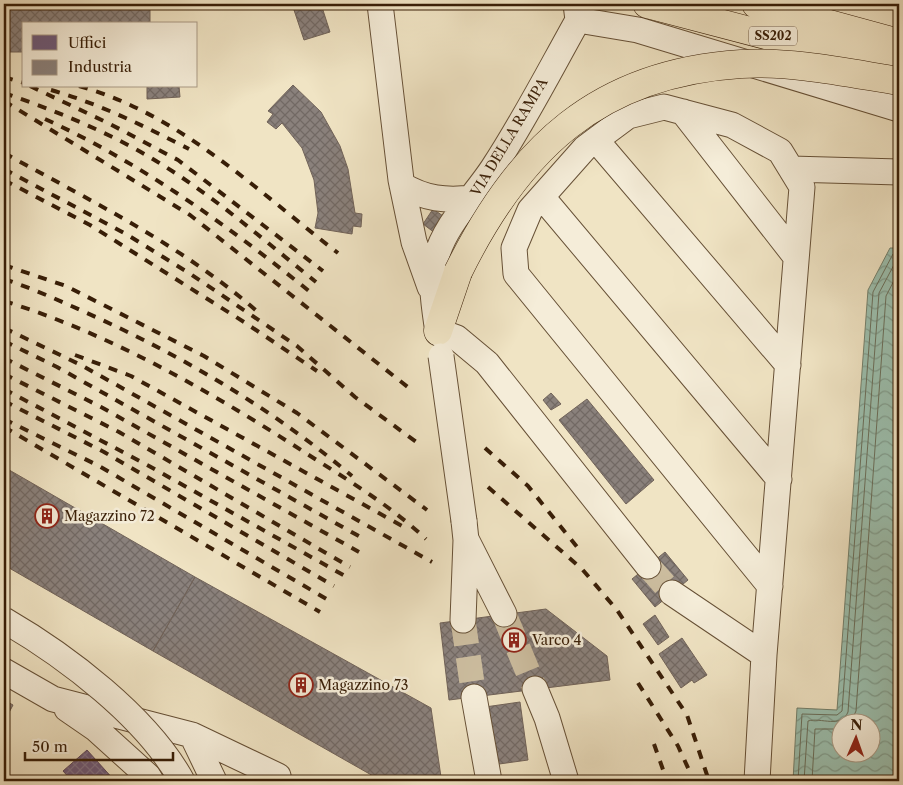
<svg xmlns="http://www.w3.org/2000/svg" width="903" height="785" viewBox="0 0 903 785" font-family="'Libre Caslon Text',serif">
<defs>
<pattern id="water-waves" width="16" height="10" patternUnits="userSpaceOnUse" patternTransform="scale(1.25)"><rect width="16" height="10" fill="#9bbfae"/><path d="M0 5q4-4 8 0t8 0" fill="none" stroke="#7f9b8c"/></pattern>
<pattern id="offices-cross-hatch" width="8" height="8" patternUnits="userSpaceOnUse" patternTransform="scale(1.25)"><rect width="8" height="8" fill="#6d597a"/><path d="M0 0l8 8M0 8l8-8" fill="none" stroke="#827289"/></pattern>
<pattern id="industry-cross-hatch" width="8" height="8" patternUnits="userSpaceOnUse" patternTransform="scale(1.25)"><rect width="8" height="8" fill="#8a817c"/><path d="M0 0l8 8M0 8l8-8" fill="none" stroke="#726964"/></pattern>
</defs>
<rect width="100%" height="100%" fill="#f0e4c4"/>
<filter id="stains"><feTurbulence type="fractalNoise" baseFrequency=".004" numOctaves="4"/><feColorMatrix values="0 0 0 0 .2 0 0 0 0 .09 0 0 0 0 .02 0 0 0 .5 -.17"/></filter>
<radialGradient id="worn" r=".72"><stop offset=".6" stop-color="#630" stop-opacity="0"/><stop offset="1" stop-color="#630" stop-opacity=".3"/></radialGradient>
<path fill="url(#water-waves)" stroke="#737f6b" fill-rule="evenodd" d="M890,248H899V781H793L797,708L837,710L868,290ZM840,722H870V752H840Z"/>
<path fill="url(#offices-cross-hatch)" stroke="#5d4758" d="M87,750L115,781H72L63,771Z"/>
<path fill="url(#industry-cross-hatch)" stroke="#716359" d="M4,4H150V24H24V52H4Z
M292,4H321L330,32L304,40Z
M293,85L321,112L340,146L348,169L355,213L362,214L361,227L353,226L352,234L315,228L318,213L314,180L302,148L282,123L276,129L267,122L273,114L268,111Z
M147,86H179L180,97L147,99Z
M433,209L446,218L435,233L423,224Z
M551,393L561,404L551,410L543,400Z
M587,399L654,480L626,504L559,420Z
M4,467L195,577L153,651L4,565Z
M665,552L688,580L655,607L632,579Z
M195,577L431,708L441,777L412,781H382L153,651Z
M546,609L607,656L610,680L449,700L440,623Z
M655,615L669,637L658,645L643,624Z
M682,638L707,675L694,683L692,680L681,688L659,654Z
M4,700L13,705L4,722Z
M520,702L528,760L492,765L485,707Z"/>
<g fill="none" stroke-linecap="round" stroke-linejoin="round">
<path stroke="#6a6e5a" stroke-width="1" d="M851,722L856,711L886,296L899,271
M798,781L802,714L837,715L842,711L873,292L893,254L899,253
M804,781L808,721C821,717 841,729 848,712L879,293L896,261L899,260
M812,781L815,729H840"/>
<path stroke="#cbbc9e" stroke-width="25" stroke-dasharray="25 12" stroke-linecap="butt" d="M648,566L672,593
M504,614L535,689
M463,620L474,697"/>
<g stroke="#665036" stroke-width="27">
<path id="minor" d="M380,4L401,180L414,242L430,287
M578,20L638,30L899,109
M683,112L796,257
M596,140L788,365
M791,169L899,172
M402,185C425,199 446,201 472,198
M542,197L779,479
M438,331L457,338L487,363L648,566
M438,333C435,310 429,281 436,258C445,224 474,197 493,168C524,121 550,70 578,20L576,4
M467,541L504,614
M672,593L764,655L757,781
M463,620L466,540L464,521
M764,655L802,187L780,151L732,125L664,107L628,116L585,148L530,210L514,248L516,274L770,586
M4,671L53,699L192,735L278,776L279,781
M535,689L547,718L566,781
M474,697L489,781
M67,709L96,729L148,776L151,781
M192,735L214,781"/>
</g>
<g stroke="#381e07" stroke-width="29">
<path id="highway" d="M647,4L899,70
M756,4L899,43
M438,331L458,272"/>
</g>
<use href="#minor" stroke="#f5edd9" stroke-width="25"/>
<use href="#highway" stroke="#f0e4c4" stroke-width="28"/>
<path stroke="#381e07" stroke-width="4" stroke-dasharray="9 9" stroke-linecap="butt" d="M879,4L899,9
M4,77L24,83
M30,86L110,124L178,160L323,271
M79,86C180,114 257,191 338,253
M51,90C100,104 144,126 189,149
M4,93C57,111 113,134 161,164C216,198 265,241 316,282
M4,101L190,215L409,388
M45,119C141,163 227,225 309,291
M4,153C93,202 183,246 259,313
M4,169L126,234L192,275L297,346L355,397L419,444
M4,180L90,225L244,322L317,371
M4,265L66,286L204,356L297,413L427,510
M4,279C37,290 67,304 98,318C189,360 275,411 352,476
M4,301C114,335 218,396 315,459C353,483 393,508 426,539
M4,328L81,365L432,562
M4,341L57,367L364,539
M75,355L131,376L404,527
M4,358L101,407L359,552
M4,374L119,432L350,567
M4,389L149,466L345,576
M4,401L104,452L334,586
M4,419L99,466L330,601
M4,427L320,612
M485,448L528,486L578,548
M488,487L582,569L617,610L687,715L709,781
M638,683L678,746L694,781
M654,744L667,781"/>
<g stroke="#665036" stroke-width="27" stroke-linecap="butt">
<path id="minor-bridge" d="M441,356L464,521
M4,620C66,656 147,717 182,781"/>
</g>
<g stroke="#381e07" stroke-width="29" stroke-linecap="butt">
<path id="highway-bridge" d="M458,272C519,148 598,73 741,64C793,61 848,73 899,81"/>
</g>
<use href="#minor-bridge" stroke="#f5edd9" stroke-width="25"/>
<use href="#highway-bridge" stroke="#f0e4c4" stroke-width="28"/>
</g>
<defs>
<g id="building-ring" transform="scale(1.25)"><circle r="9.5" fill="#f5edd9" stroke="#8f2418" stroke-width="1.5"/><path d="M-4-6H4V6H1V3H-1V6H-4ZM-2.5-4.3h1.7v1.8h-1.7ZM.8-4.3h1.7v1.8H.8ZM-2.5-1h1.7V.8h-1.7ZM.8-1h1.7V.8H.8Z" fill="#8f2418"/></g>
</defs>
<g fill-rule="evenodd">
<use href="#building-ring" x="47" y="516"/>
<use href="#building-ring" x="514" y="640"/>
<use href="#building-ring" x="301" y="685"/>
</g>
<g text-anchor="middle" stroke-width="5" stroke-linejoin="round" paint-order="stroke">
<rect fill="#f5edd9" stroke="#715c46" stroke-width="1" x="749" y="26.5" width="48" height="19" rx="4"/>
<g font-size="12" font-weight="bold" fill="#381e07">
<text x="773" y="40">SS202</text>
</g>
<g font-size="14" fill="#381e07" stroke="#f5edd9">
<text transform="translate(509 137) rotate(-59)" y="5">VIA DELLA RAMPA</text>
</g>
<g font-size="14" fill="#381e07" stroke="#f5edd9" text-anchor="start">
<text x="64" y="521">Magazzino 72</text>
<text x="532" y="645">Varco 4</text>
<text x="318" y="690">Magazzino 73</text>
</g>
</g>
<rect width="903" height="785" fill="none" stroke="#f0e4c4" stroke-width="20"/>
<rect x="5" y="5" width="893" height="775" fill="none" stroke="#381e07" stroke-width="2.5"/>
<rect x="10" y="10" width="883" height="765" fill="none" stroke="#381e07"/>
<rect x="22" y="22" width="175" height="65" fill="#f5edd9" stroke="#a99a85"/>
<rect x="32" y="35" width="25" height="15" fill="#6d597a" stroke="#a99a85"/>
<text x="68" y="48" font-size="15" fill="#381e07">Uffici</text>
<rect x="32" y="60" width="25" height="15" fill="#8a817c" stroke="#a99a85"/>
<text x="68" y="72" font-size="15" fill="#381e07">Industria</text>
<g transform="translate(856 738) rotate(2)"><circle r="24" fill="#f5edd9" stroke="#a99a85"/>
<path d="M0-4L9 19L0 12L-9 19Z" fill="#8f2418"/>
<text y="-8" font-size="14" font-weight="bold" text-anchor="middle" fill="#381e07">N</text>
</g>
<path d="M25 752v8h148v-8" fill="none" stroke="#381e07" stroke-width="2.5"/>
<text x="32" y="752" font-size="15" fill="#381e07" stroke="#f5edd9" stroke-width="4" paint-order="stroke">50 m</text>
<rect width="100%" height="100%" filter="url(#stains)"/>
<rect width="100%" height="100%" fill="url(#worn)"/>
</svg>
